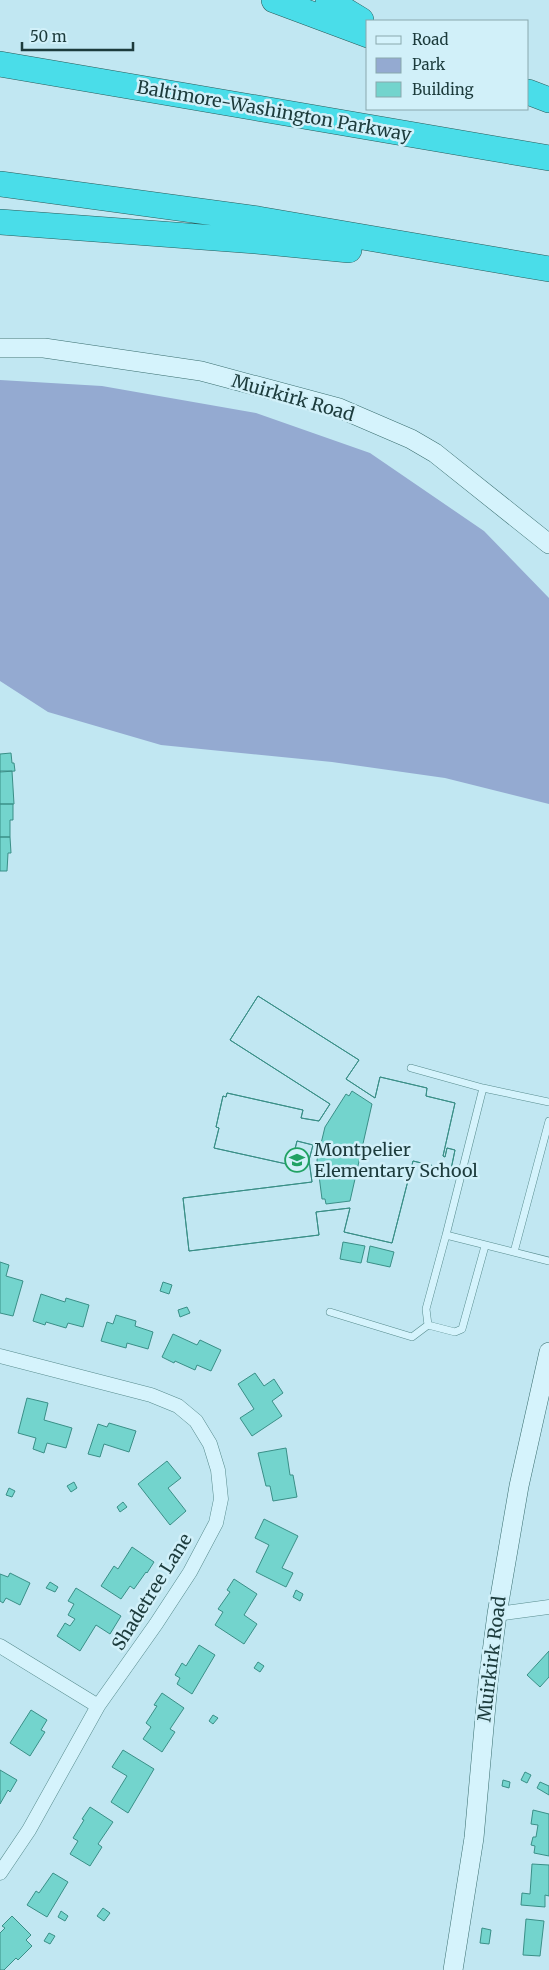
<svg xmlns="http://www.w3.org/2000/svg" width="549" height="1970" viewBox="0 0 549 1970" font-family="Merriweather,serif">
<rect width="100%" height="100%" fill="#c1e7f2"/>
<path fill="#94aad1" d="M0,380L102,386L256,413L370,453L484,531L549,598V804L445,778L332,762L161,745L48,712L0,681Z"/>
<path fill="#73d4cd" stroke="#3a8f87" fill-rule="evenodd" d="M11,753L12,763H14L15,771L0,772V754Z
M0,771H12L14,804H0Z
M0,804H13V820H10V837H0Z
M0,837H10L11,853H8L7,871H0Z
M258,996L359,1060L346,1079L375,1098L380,1077L427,1088L426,1096L455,1103L443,1156L445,1157L447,1148L455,1150L449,1179L440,1177L443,1168L413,1161L392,1243L344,1232L350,1208L316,1212L319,1235L189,1251L183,1198L312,1182L309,1160L313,1145L297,1141L291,1165L214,1148L219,1128L216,1127L223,1096L226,1097L227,1093L303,1110L301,1118L319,1121L330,1104L230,1040ZM352,1091L372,1104L350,1201L326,1204L325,1199H322L317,1160L325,1127L346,1094L349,1096Z
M258,996L359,1060L346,1079L375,1098L380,1077L427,1088L426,1096L455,1103L443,1156L445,1157L447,1148L455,1150L449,1179L440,1177L443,1168L413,1161L392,1243L344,1232L350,1208L316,1212L319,1235L189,1251L183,1198L312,1182L309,1160L313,1145L297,1141L291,1165L214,1148L219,1128L216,1127L223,1096L226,1097L227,1093L303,1110L301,1118L319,1121L330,1104L230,1040Z
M343,1242L365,1246L361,1263L340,1259Z
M370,1246L394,1252L390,1267L367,1262Z
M0,1262L9,1265L6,1276L23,1281L13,1316L0,1313Z
M163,1282L172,1285L169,1294L160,1291Z
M41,1294L65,1302L66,1298L89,1305L83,1327L68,1323L66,1328L46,1322L45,1325L33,1321Z
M187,1307L190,1313L180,1317L178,1310Z
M116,1315L136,1321L135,1326L153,1332L148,1349L127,1343L126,1348L101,1341L107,1322L113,1324Z
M173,1334L197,1345L200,1340L221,1350L211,1371L197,1365L195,1370L175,1361L174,1363L162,1357Z
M255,1373L264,1386L274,1379L283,1393L272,1401L282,1416L252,1436L240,1418L254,1409L238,1384Z
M27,1398L48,1403L44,1420L72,1428L66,1448L47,1443L44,1453L33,1449L36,1438L18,1433Z
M109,1423L136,1431L129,1452L104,1444L100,1457L88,1454L98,1424L107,1427Z
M286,1448L290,1475H293L297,1497L273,1501L270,1486H266L258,1453Z
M167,1461L181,1478L168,1488L186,1511L170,1525L138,1484Z
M74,1482L77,1488L71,1492L67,1486Z
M9,1488L15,1491L12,1497L6,1495Z
M123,1502L127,1507L120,1512L117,1507Z
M264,1519L298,1536L282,1568L293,1573L286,1587L256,1572L269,1545L255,1538Z
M132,1547L154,1562L147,1573L146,1572L134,1589L130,1586L121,1599L101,1586L114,1566L118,1569Z
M10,1573L30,1583L20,1605L6,1598L3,1603L0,1601V1574L8,1577Z
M234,1579L257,1594L244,1615L257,1624L244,1644L215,1625L223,1612L218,1609L230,1592L227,1590Z
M50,1582L58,1587L55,1592L46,1588Z
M76,1588L121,1616L110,1634L96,1625L80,1651L57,1636L65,1623L70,1626L75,1619L68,1615L74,1604L68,1601Z
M296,1590L303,1594L300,1601L293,1597Z
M199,1645L215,1655L192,1694L177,1684L180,1678L175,1675L182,1663L186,1666Z
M549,1651V1677L540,1687L527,1675Z
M258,1662L264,1666L260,1672L254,1668Z
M162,1693L184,1708L170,1729L175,1732L162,1752L143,1739L151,1727L146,1723L157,1706L154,1705Z
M31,1710L47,1720L41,1730L45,1732L30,1756L10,1743Z
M213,1715L218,1718L213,1724L209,1721Z
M123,1750L154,1769L128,1813L111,1802L127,1776L112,1767Z
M0,1770L17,1780L10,1792L8,1790L0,1804Z
M525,1772L531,1775L527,1783L521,1780Z
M503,1780L510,1782L509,1788L502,1786Z
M540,1782L549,1786V1795L537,1788Z
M90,1807L113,1822L98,1844L102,1847L90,1866L70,1854L78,1841L73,1838L84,1820L82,1819Z
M533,1810L549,1814V1856L534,1853L535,1846L531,1845L533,1837H536L538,1825L531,1824Z
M532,1864L549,1865V1896L545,1895V1907L521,1905L522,1893L530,1894Z
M53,1873L68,1882L47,1917L27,1905L36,1891L39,1893Z
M103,1908L110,1913L104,1921L97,1916Z
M61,1911L68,1916L65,1921L58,1917Z
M12,1916L31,1935L26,1940L32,1946L18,1960L16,1958L4,1970H0V1933L5,1928L2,1926Z
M526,1919L544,1921L540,1956L523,1955Z
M482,1928L491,1930L489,1944L480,1943Z
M49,1933L55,1936L50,1944L44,1941Z"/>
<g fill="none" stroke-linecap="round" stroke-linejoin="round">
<g stroke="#578b8d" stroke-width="8">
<path id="service" d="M411,1068L483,1088
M549,1102L483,1088L446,1235L549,1261
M446,1235L426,1309L428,1325L455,1332L462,1329L485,1246
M514,1252L549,1121
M330,1312L412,1337L428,1325"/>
</g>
<g stroke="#578b8d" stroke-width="15">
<path id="minor" d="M0,1356L151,1395L178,1406L196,1421L210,1444L218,1470L221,1499L216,1523L190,1572L156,1624L98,1706L29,1830L0,1873
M497,1614L549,1607
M0,1646L98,1706"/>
</g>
<g stroke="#3a6e6f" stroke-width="20">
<path id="secondary" d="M0,348H44L201,371L339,408L411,439L435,453L549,544
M453,1970L474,1838L488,1683L497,1614L519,1486L549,1352"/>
</g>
<g stroke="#2b5b5a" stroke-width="26">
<path id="motorway" d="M274,0L368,35
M328,0L361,20
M0,64L549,158
M528,92L549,100
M0,184L258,219L549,269
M0,222L256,241L349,250"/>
</g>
<use href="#service" stroke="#d5f3fc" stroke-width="7"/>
<use href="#minor" stroke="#d5f3fc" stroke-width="14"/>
<use href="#secondary" stroke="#d5f3fc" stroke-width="19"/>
<use href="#motorway" stroke="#4adde9" stroke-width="25"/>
</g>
<defs>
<g id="school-ring" transform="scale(1.25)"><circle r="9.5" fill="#d1f0f9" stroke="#21a263" stroke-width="1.5"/><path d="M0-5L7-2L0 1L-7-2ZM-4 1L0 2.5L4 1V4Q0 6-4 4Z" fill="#21a263"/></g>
</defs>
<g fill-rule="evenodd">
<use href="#school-ring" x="297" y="1160"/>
</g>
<g text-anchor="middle" stroke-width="5" stroke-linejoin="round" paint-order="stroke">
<g font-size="18" fill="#1c3b3c" stroke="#d1f0f9">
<text transform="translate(274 111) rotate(10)" y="6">Baltimore-Washington Parkway</text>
<text transform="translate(293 398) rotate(16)" y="6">Muirkirk Road</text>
<text transform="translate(152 1592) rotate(-58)" y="6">Shadetree Lane</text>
<text transform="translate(492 1659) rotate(-83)" y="6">Muirkirk Road</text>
</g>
<g font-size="18" fill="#1c3b3c" stroke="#d1f0f9" text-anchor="start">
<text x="314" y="1156">Montpelier<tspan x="314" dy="21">Elementary School</tspan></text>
</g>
</g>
<rect x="366" y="20" width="162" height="90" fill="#d1f0f9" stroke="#89a8ad"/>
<rect x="376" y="36" width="25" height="8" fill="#d5f3fc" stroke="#89a8ad"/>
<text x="412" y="45" font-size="15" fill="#1c3b3c">Road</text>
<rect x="376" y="58" width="25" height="15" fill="#94aad1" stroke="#89a8ad"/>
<text x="412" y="70" font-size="15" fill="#1c3b3c">Park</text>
<rect x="376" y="82" width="25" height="15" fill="#73d4cd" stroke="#89a8ad"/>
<text x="412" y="95" font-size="15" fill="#1c3b3c">Building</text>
<path d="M22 42v8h111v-8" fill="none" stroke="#1c3b3c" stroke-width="2.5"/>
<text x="30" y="42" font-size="15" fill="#1c3b3c" stroke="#d1f0f9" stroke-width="4" paint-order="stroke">50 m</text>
</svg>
